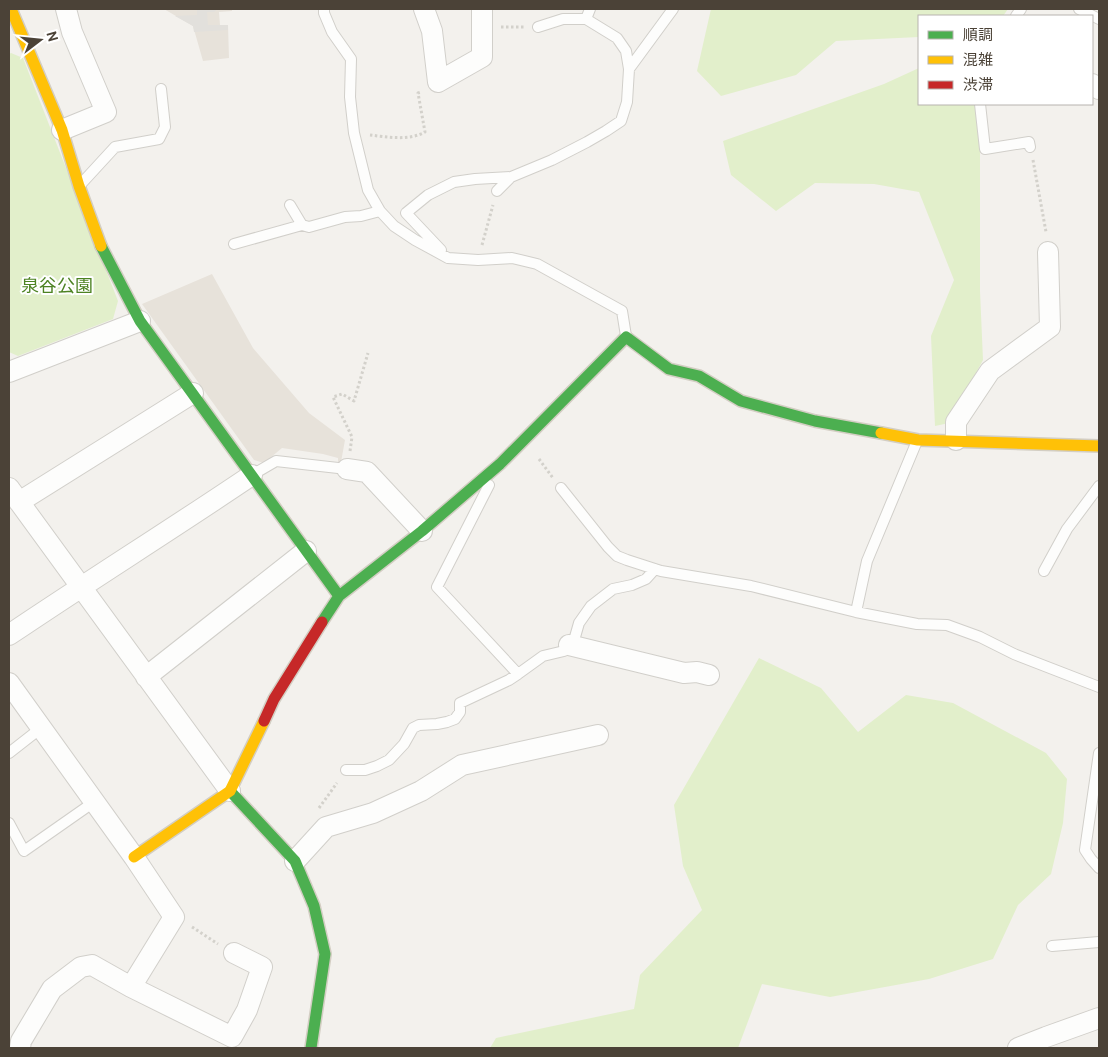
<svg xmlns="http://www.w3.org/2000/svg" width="1108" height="1057" viewBox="0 0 1108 1057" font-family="Cabin,'Noto Sans JP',sans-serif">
<rect width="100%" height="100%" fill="#f3f1ed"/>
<path fill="#e7e2da" d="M164,9H232V11L219,12L220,25H228L229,58L203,61L193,26Z
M212,274L253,348L309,413L345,440L341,462H338V458L323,454L282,448L264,463L254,460L142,304Z"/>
<path fill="#e2efcb" d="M711,9H1008L1003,16H919V37L836,41L796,75L721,96L697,71Z
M11,53L23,58L118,301L113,319L18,356L9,352V54Z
M919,68V104H980V291L983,360L949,423L935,426L931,336L954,280L919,192L874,184L815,183L776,211L731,175L723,141L884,84Z
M759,658L821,688L858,732L906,695L953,703L1046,753L1067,779L1063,823L1051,874L1018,905L993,959L929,979L830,997L762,984L738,1048H490L496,1038L634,1009L640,975L702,910L683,866L674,805Z"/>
<path fill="#e2e0dc" d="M197,9H217L214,12H207L208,25H228V30L194,32L193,26L175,16L197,15Z"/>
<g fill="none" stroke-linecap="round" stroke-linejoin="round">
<g stroke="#d1cfca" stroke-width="12">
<path id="lane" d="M324,9V13L332,32L351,59L350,97L354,133L368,190L380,211L394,226L415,240L448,258L478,260L512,258L537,264L622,311L626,336
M1079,9L1099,19
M1016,16L1021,9
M586,19L590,9
M629,69L673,9
M980,104L985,149L1029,142L1030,147
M81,184L115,147L159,139L165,127L161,89
M497,191L511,177
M290,205L302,225L309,227L345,217L361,216L380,211
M234,244L302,225
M441,250L406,213L428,195L454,182L475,179L511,177L552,160L587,142L606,131L621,121L627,102L629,69L626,51L617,38L586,19H563L538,27
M252,475L276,461L347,469
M489,485L437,587L518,674L543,656L564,651L575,637L579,623L591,606L613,589L632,585L646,579L655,569
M561,488L608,547L617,556L627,560L661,571L751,586L856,612L917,624L947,625L980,637L1014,654L1099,687
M1044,571L1067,529L1099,486
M856,612L867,561L917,441
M9,753L41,728
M1099,753L1085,850L1091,859L1099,868
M346,770H365L377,766L389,760L404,744L413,728L419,725L437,724L447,722L455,719L460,712V703L509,680L518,674
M9,823L24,851L94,802
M1052,946L1099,942"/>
</g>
<g stroke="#d1cfca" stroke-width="22">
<path id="street" d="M424,9L432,31L438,82L482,57V9
M1092,84L1099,89
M62,130L106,112L72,32L66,9
M9,372L140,321
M956,440V422L990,371L1050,327L1048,252
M347,469L367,472L422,531
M9,488L230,791
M19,502L193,393
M9,635C89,581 172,529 252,475
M569,645L684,673L697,672L709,675
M146,677L306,551
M9,683L134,857L174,917L131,987
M295,861L326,827L373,813L421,791L462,765L598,735
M20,1048L21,1041L52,989L81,967L92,965L131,987L232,1037L247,1010L262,967L234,953
M1018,1048L1046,1037L1099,1018"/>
</g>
<g stroke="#d3cec3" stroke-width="14">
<path id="fast" d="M101,246L140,321L339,596
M322,622L339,596L422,531L500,464L626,337L669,369L699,376L741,401L815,421L881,433
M230,791L295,861L314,906L325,954L311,1048"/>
</g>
<g stroke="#d3cec3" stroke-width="14">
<path id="slow" d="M11,9L62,130L79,186L101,246
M881,433L918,440L1099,446
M134,857L230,791L264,721"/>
</g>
<g stroke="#d3cec3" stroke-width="14">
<path id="jam" d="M264,721L274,699L322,622"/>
</g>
<path stroke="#d3d1cb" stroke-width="3" stroke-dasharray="2.5 2.5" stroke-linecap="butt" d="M501,27H525
M370,135C387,137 409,141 425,132L418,93L421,92
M1033,160L1046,232
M482,245L493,205
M350,451L352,437L333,397L342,394L354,401L368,353
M539,459L553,478
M319,808L337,783
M192,927L218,944"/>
<use href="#lane" stroke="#fdfdfc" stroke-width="10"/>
<use href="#street" stroke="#fdfdfc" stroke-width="20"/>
<use href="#fast" stroke="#4caf50" stroke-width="11"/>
<use href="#slow" stroke="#ffc107" stroke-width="11"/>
<use href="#jam" stroke="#c62828" stroke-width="11"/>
</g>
<g text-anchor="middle" stroke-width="4" stroke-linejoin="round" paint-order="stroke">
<g font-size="18" fill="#4d8323" stroke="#fff">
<text x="57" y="292">泉谷公園</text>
</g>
</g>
<rect width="1108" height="1057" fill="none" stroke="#4b4237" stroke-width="20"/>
<rect x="918" y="15" width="175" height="90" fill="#ffffff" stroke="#b7b3af"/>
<rect x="928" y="31" width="25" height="8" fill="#4caf50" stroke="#b7b3af"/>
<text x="963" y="40" font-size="15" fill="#4b4237">順調</text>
<rect x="928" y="56" width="25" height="8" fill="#ffc107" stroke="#b7b3af"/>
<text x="963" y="65" font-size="15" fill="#4b4237">混雑</text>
<rect x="928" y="81" width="25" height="8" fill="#c62828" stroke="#b7b3af"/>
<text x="963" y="90" font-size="15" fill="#4b4237">渋滞</text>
<g transform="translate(40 40) rotate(74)" stroke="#ffffff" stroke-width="4" paint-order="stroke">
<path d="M0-4L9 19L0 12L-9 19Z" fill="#4b4237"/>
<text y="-8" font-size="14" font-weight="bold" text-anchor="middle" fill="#4b4237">N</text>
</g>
</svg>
